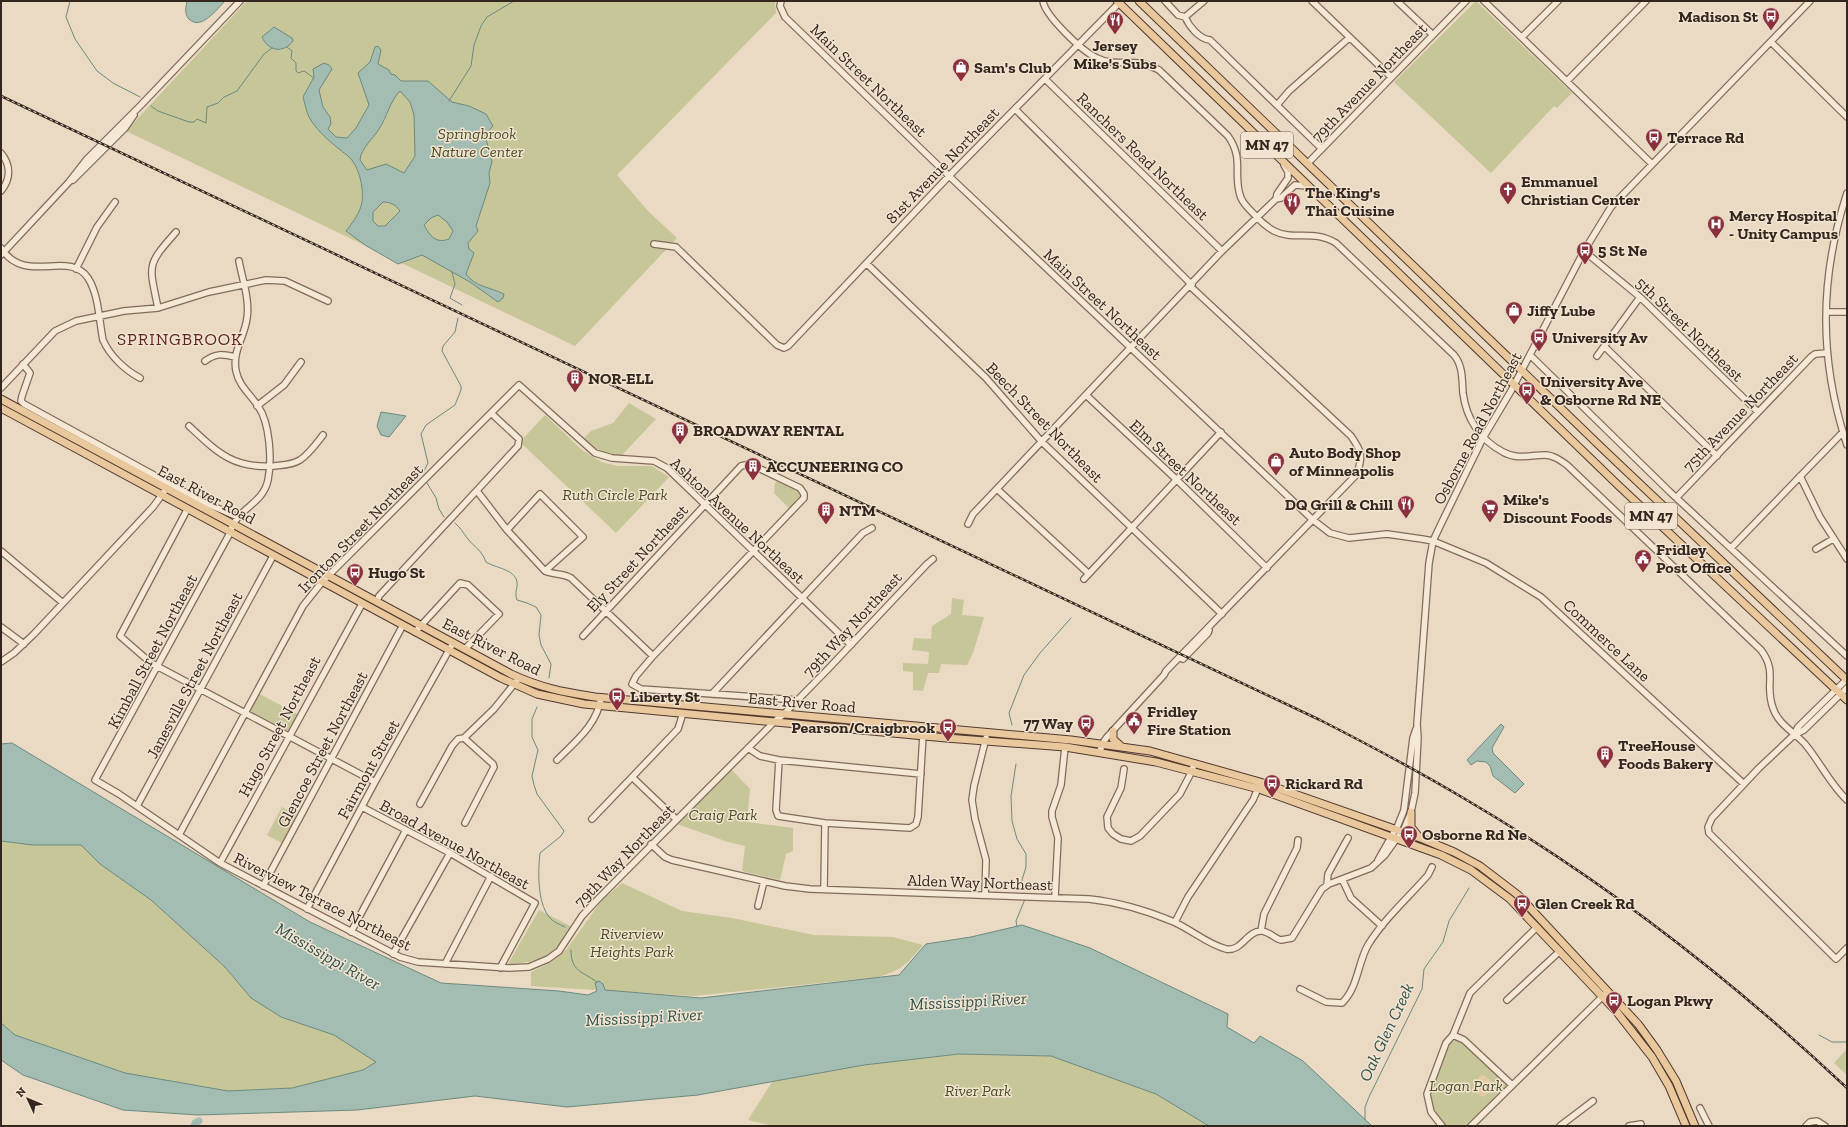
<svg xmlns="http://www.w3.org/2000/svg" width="1848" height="1127" viewBox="0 0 1848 1127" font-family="'Zilla Slab',serif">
<rect width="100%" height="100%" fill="#ead9c3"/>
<path fill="#c6c698" d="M247,1H775L776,13L617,175L648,211L677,238L575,346L126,131Z
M1476,1L1572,93L1557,108L1554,106L1491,173L1394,82Z
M629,403L656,419L622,455C607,457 594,448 583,439L591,431L613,423Z
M545,415L582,450L601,462L618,466H652L669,477L616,533L520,442Z
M777,481L800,491L801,497L790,509L774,493L775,483Z
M952,598L964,600L962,615L984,617L973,653L967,665L941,664L939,673H928L923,691L913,690V672L903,671V663L928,664L929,652L912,650L914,638L931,639L932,626L951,614Z
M256,692L299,715L289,736L245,713Z
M731,769L750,789L747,822L793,828V851L786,854L780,880L742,871L745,846L728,842L677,824Z
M282,807L300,817L285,845L267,835Z
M1,841L33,845H81L100,864L151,900L225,967L251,998L281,1017L334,1035L377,1062L363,1070L292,1088L228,1091L125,1073L15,1035L1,1023Z
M622,883L682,911L732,918L814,935L893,937L923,945C907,964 902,970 878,977L693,996L531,986V972L552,962L567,949L602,900Z
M539,910L572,927C555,955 540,963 508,964Z
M1455,1040L1464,1043L1508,1085L1468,1126H1446C1440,1119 1432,1111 1431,1102C1430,1085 1445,1057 1451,1042Z
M1847,1049V1075L1834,1063Z
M959,1054L1051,1056L1156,1094L1209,1126H774L748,1120L772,1082L864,1065Z"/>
<path fill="#e3caa2" d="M1481,1075L1485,1076L1493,1083L1494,1088L1484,1097L1479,1095L1475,1086L1476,1081Z"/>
<path fill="#a4bdb3" stroke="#6c8a7f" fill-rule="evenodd" d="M187,1H225C217,9 201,31 189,19C184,14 186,7 187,1Z
M274,27L292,38L293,41C283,54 268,51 262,37Z
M378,46L381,50L378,64L389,70L391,74L395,75L401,81H428L452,102L469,106L486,114L493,126L485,135L492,162L489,173L490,183L476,226L478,231L468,243L469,249L474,253L466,274C475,287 490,287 504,294L503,298L498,302L470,282L422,255L398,264L365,245L346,231C353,222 360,213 362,202C364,188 359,165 348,156C334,145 318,133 309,117C306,111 305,103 303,97L314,77L313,69L324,63L329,65L332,69L319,90L323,107L330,117L331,124L328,129L336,137L347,138L356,128L369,105L358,73L370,62L375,47ZM400,91L410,102L414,115L415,156L404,173L386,164L367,170L360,160C361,148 373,139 379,129C387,117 390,101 400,91ZM383,202C391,202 396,205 400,211L385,226H378L373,221V212ZM438,215L447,222L453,231L449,239C436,244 430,236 424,225L431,218Z
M381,412L406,416L389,437L381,435L377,426Z
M1501,724L1504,727L1492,748L1493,753L1524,784L1515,793L1493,776L1490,766L1486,762L1477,761L1471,765L1467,760Z
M12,743L310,922L441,983L559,991L588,995L597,991L595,983L599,981L603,984L605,990L701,998L899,975L926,944L971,937L1022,925L1090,948L1228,1014L1227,1027L1254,1043L1260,1036L1303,1061L1372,1126H1209L1156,1094L1051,1056L959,1054L864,1065L698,1095L567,1107L475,1096L357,1110L198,1115L123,1110L23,1075L1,1060V1023L15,1035L125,1073L228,1091L292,1088L363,1070L376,1062L334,1035L281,1017L251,998L225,967L151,900L100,864L81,845H33L1,841V744Z"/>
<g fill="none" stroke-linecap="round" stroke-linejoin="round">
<path stroke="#6c8a7f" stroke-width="1" d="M70,1L66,17L75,39L97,71L113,83L140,97
M287,47L292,51L291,58L296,63V71L298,73L304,71L314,78
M449,101L471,66L474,45L481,26L487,17L514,1
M151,106L158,111L189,122H194L197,119L206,123L207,107L218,103L224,97L237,91L264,54L272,48
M452,272L455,284L450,298L462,305
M423,473L428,463L421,434L426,425L455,405L461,390V386L442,351L443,346L455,332L458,318
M427,483L436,498L439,509L444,517
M455,523C461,528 463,533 468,539C475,548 481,549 486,562C495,568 515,569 517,582C518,589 514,592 517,600L527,603L536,607L541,615L539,635L541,645L551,664L549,678
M537,707L532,719V737L538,750L532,776L534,785L537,794L564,831L561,836L540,853C538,871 537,901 549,917C553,922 559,924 565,927
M1012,725L1009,713L1024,675L1040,653L1071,618
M1016,764L1011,796L1012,821L1017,839L1026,854V867L1022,880L1025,889
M1017,927L1016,921L1025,899
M571,950C571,972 582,971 597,982
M1819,1035L1832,1042H1847
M1365,1120V1107L1369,1097L1422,989L1424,969L1443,942L1449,921L1469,888"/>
<path stroke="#a4bdb3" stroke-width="7" d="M194,1126L195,1123L199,1121"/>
<g stroke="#826b5b" stroke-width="8">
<path id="minor" d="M781,1L780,6L785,17L949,176L1313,520L1330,533L1349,538L1387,534L1422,539L1433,541L1486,563L1541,597L1744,784
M1043,1C1045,16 1083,52 1097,58C1117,68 1135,56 1159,70L1228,136C1245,160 1232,176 1241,198C1244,205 1250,210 1255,215C1260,221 1267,227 1274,231C1294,241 1313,229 1336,243L1454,355C1463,366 1462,379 1463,393C1466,418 1480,440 1503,452C1517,460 1530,455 1545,455C1553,455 1560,460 1567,465L1761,650C1778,673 1764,684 1773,708C1778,724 1794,732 1805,744C1820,762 1830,784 1847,800
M1165,1L1178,15L1185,17C1189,26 1199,39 1210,40L1322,149
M1312,1L1391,77
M1397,1L1433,35
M1484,1L1652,164
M1185,17L1204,1
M1522,37L1558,1
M1771,42L1847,117
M1045,79L1222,251
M1567,81L1646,1
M1277,105L1289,91L1349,38
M1015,109L1192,285
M1,153C11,165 11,179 1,191
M1308,163L1466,1
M73,180L125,128L134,115
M1847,193C1819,279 1819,360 1847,445
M1276,199L1281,198L1295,185L1308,186
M654,244L676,247L777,345L784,348L788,346L949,176L1121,1
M1,248C25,286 69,249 88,278C99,295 99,321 103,340C110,356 125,370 140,378
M1584,251L1640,297L1758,412
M1,255L69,182L87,159L141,105L240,1
M239,261C242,278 250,300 247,318C245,336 232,351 236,371C239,386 250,394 258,406C270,423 272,460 268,480C263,505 236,508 230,533L95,780L119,794L220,863L400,957L418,962L509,968L529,967L548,959L559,951L582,916L597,900L775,721L784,714L829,668L927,564L933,559
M867,264L986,378L1042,442L1222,614
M76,269L97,227L115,202
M158,308C149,264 146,266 176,232
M1827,312H1847
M1605,347L1717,456
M1530,355L1670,492L1847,656
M1597,356L1640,297
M205,361C216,353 222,354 235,357
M23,364L30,373L22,396L21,401L24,404L203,502L238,517
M1,388L55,331L76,321L124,311L158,308L209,292L266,280L285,281L328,301
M1086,395L1177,480L1267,568
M257,406L284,385L301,362
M189,426C217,452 233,469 274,466C283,465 292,465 300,460C309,454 316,444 323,435
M1800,476L1820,517L1847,559
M997,489L1088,573
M477,491L507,530L545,571C554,575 563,573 571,578L653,656
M1677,497L1811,357L1815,354L1827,353
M187,510L120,636L151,663L375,782
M968,524L973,514L1222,251L1276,199L1277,194L1288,178V172L1284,165
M507,530L540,494L583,537L545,571
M1731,548L1843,432
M1816,549L1833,539
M1,551L63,603
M1084,579L1221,432
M377,601L379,596L518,446L519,439L491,413
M1,627L24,644
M415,632L460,583L468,585L499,614L465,649
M583,636L741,466L750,464L800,488L804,494V498L653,656L636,676L632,684L641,689L798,700
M1183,659L1208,633L1209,630
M1,662L14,653L34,634L153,507L164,492
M1847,688L1804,730L1794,735L1759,768L1712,818L1708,827L1709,833L1836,959L1847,948
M712,694L863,533L872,528
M1794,735L1798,727L1847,679
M464,738L493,764L494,767L465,823
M748,748L760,756L779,760L921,774
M1100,752L1102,744L1107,737L1164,675L1166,671L1357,474C1363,455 1362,452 1351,436L1190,286
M557,760C575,742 598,724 601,697
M779,760L776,810L778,816L825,823L910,828L916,824L918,817L923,735
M1124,769L1121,788L1107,817L1108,828L1113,834L1121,839L1131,841L1140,836L1180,794L1192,771L1194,763
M632,777L676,819
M420,804L452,746L458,739L464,738L494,709L519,678
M137,806L273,556
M362,807L450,853L535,903L500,968
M592,819L678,729L683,713
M179,835L303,606L322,582L519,385L595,453L612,458L654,461L667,468L851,645
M651,844L665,857L672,860L785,886L810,889L1089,899C1117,902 1148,911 1174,922C1192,930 1207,944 1226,949C1242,952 1247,930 1262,931C1270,932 1275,939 1281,940L1292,938L1322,889L1329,884L1371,868L1385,855L1405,827L1411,812L1415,793L1418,738L1417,724L1429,563L1433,541L1442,522L1483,438L1511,391L1584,251L1611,207L1810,1
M1378,860L1398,825L1404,810L1413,738L1416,729
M220,863L362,604
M1342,879L1351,898L1382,926
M1327,885L1328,874L1348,838
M263,886L403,625
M824,889L825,823
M985,895L986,860L975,819L972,800L974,786L986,738
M1055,897L1058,838L1052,817V811L1061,785L1065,747
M758,906L764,881
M307,909L375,782L453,643
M1175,922L1188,897L1253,800L1259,786
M1261,931L1264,914L1297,848L1298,840
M351,932L406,830
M393,954L450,853
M445,964L491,876
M1300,989L1326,1002L1342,1003C1358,988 1358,962 1368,945C1384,919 1408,898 1428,875L1432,867
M1507,1000L1560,951
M1453,1035L1464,1040L1512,1085
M1700,1108L1709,1126
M1442,1126L1431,1112L1427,1094L1446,1043L1453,1035L1470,993L1537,927
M1471,1126L1604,995
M1560,1126L1593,1101
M1629,1126L1641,1124
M1806,1126L1810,1122L1817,1121L1825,1126"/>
</g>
<g stroke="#503a2f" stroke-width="9">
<path id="major" d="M1117,1L1619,486L1847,700
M1139,1L1602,448L1847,680
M1,399L511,674C541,688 563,692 595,697L1071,740L1150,751L1260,782L1423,839L1454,852L1480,866L1518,895L1638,1024L1657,1050L1676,1081L1695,1126
M1,408L501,678L537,694L584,704L946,738L1065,747L1156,762L1259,789L1441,855L1471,870L1510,899L1616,1011L1652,1057L1669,1086L1686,1126
M1113,731V739L1122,747
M1411,812V827L1419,837"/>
</g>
<use href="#minor" stroke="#f5e8d5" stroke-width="5.5"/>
<use href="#major" stroke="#eac89d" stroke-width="7"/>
<g stroke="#33261e" stroke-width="2.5">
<path id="rail" d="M1,96L1320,720C1369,745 1418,771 1465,799C1603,880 1730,978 1847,1088"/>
</g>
<use href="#rail" stroke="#f2e4d1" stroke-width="1" stroke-dasharray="3" stroke-linecap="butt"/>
</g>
<defs>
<g id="bus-pin" transform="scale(0.9)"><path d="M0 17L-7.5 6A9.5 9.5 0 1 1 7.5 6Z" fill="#8b313d" stroke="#f2e4d1"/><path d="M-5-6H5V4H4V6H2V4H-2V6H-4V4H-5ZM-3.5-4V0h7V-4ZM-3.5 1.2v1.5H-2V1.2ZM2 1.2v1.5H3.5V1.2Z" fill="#fff"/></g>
<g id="restaurant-pin" transform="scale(0.9)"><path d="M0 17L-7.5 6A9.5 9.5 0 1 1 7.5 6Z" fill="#8b313d" stroke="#f2e4d1"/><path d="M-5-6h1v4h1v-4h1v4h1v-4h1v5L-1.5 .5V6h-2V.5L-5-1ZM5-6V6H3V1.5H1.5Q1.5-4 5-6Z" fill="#fff"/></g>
<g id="shop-pin" transform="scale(0.9)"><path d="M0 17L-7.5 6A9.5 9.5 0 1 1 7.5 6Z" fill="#8b313d" stroke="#f2e4d1"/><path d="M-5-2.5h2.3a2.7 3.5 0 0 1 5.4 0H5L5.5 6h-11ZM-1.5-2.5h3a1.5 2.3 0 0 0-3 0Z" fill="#fff"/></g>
<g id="church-pin" transform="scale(0.9)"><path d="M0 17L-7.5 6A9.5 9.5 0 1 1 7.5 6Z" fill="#8b313d" stroke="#f2e4d1"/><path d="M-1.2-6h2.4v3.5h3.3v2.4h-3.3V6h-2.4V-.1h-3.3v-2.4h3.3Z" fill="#fff"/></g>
<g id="hospital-pin" transform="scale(0.9)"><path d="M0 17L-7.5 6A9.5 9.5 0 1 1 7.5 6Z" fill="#8b313d" stroke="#f2e4d1"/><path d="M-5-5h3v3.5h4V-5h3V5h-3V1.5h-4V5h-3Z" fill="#fff"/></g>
<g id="building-pin" transform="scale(0.9)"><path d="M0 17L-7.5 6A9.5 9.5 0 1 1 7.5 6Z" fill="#8b313d" stroke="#f2e4d1"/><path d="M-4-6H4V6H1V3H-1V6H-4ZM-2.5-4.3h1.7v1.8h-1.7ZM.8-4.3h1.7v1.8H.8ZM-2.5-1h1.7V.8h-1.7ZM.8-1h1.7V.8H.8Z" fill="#fff"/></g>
<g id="supermarket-pin" transform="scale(0.9)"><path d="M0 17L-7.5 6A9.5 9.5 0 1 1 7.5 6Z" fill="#8b313d" stroke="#f2e4d1"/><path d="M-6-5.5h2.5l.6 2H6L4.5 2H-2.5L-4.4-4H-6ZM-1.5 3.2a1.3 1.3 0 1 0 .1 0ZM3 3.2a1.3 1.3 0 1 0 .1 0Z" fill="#fff"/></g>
<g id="civic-pin" transform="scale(0.9)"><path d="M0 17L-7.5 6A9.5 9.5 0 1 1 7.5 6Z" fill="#8b313d" stroke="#f2e4d1"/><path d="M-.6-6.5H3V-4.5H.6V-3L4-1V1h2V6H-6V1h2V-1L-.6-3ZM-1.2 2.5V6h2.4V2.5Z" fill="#fff"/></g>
</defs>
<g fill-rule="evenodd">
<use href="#bus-pin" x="1771" y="16"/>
<use href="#restaurant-pin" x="1115" y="20"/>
<use href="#shop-pin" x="961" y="67"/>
<use href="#bus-pin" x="1654" y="137"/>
<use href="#church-pin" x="1508" y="190"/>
<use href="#restaurant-pin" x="1292" y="201"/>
<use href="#hospital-pin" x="1716" y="224"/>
<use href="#bus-pin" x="1585" y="250"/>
<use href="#shop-pin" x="1514" y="310"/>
<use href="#bus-pin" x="1539" y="337"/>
<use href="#building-pin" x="575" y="378"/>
<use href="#bus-pin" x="1527" y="390"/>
<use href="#building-pin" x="680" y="430"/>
<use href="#shop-pin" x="1276" y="461"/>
<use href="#building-pin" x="753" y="466"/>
<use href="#restaurant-pin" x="1406" y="504"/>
<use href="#supermarket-pin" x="1490" y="508"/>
<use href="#building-pin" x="826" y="510"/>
<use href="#civic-pin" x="1643" y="558"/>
<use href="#bus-pin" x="355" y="572"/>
<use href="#bus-pin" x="617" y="696"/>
<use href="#civic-pin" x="1134" y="720"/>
<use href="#bus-pin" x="1086" y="723"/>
<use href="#bus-pin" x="948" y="727"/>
<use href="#building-pin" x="1605" y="754"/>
<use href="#bus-pin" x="1272" y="783"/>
<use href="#bus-pin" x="1409" y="834"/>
<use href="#bus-pin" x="1522" y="903"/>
<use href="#bus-pin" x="1614" y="1000"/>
</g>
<g text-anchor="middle" stroke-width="3" stroke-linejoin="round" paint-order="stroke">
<g fill="#f2e4d1" stroke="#6c5f54" stroke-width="1">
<rect x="1241" y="132" width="52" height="26" rx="3"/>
<rect x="1625" y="503" width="52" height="26" rx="3"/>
</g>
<g font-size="15" font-weight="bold" fill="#33261e">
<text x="1267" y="150">MN 47</text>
<text x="1651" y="521">MN 47</text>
</g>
<g font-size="16" font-weight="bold" fill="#33261e" stroke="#f2e4d1" text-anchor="start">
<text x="1758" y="22" text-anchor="end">Madison St</text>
<text x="1115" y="51" text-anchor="middle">Jersey<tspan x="1115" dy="18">Mike's Subs</tspan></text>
<text x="974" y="73">Sam's Club</text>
<text x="1667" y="143">Terrace Rd</text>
<text x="1521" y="187">Emmanuel<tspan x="1521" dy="18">Christian Center</tspan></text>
<text x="1305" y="198">The King's<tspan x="1305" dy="18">Thai Cuisine</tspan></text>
<text x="1729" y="221">Mercy Hospital<tspan x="1729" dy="18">- Unity Campus</tspan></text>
<text x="1598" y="256">5 St Ne</text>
<text x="1527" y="316">Jiffy Lube</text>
<text x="1552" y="343">University Av</text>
<text x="588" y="384">NOR-ELL</text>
<text x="1540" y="387">University Ave<tspan x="1540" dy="18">&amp; Osborne Rd NE</tspan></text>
<text x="693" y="436">BROADWAY RENTAL</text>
<text x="1289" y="458">Auto Body Shop<tspan x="1289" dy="18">of Minneapolis</tspan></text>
<text x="766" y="472">ACCUNEERING CO</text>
<text x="1503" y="505">Mike's<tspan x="1503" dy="18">Discount Foods</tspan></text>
<text x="1393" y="510" text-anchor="end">DQ Grill &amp; Chill</text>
<text x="839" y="516">NTM</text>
<text x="1656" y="555">Fridley<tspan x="1656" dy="18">Post Office</tspan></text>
<text x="368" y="578">Hugo St</text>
<text x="630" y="702">Liberty St</text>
<text x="1147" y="717">Fridley<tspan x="1147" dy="18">Fire Station</tspan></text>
<text x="1073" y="729" text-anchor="end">77 Way</text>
<text x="935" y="733" text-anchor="end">Pearson/Craigbrook</text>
<text x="1618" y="751">TreeHouse<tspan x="1618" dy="18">Foods Bakery</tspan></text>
<text x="1285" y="789">Rickard Rd</text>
<text x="1422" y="840">Osborne Rd Ne</text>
<text x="1535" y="909">Glen Creek Rd</text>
<text x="1627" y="1006">Logan Pkwy</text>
</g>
<g font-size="16" fill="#33261e" stroke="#f2e4d1">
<text transform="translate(869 80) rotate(44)" y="6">Main Street Northeast</text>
<text transform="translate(1369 82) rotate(-46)" y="6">79th Avenue Northeast</text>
<text transform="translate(1143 156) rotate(44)" y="6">Ranchers Road Northeast</text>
<text transform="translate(942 165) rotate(-46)" y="6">81st Avenue Northeast</text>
<text transform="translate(1103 304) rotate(43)" y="6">Main Street Northeast</text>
<text transform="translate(1690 329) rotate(44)" y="6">5th Street Northeast</text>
<text transform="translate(1740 412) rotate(-46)" y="6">75th Avenue Northeast</text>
<text transform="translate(1045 422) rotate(46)" y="6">Beech Street Northeast</text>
<text transform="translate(1477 428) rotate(-62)" y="6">Osborne Road Northeast</text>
<text transform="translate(1186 472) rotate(43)" y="6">Elm Street Northeast</text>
<text transform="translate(207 494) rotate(28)" y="6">East River Road</text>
<text transform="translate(738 520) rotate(43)" y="6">Ashton Avenue Northeast</text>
<text transform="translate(360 528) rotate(-46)" y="6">Ironton Street Northeast</text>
<text transform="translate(637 558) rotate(-47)" y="6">Ely Street Northeast</text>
<text transform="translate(852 624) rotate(-47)" y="6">79th Way Northeast</text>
<text transform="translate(1607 640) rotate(43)" y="6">Commerce Lane</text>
<text transform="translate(492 646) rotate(27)" y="6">East River Road</text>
<text transform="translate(152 651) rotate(-62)" y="6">Kimball Street Northeast</text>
<text transform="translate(194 675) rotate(-62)" y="6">Janesville Street Northeast</text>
<text transform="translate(802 702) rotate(5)" y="6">East River Road</text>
<text transform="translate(279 726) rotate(-62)" y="6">Hugo Street Northeast</text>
<text transform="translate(322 749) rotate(-62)" y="6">Glencoe Street Northeast</text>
<text transform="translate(368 769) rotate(-61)" y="6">Fairmont Street</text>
<text transform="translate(455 844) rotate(29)" y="6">Broad Avenue Northeast</text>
<text transform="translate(624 855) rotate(-46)" y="6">79th Way Northeast</text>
<text transform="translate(980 882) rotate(2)" y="6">Alden Way Northeast</text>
<text transform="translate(323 901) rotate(27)" y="6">Riverview Terrace Northeast</text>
</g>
<g font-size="16" font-style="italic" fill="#494e26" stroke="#f2e4d1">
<text x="477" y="139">Springbrook<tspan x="477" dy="18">Nature Center</tspan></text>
<text x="615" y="500">Ruth Circle Park</text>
<text x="723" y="820">Craig Park</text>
<text x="632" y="939">Riverview<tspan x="632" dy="18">Heights Park</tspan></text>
<text x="1466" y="1091">Logan Park</text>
<text x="978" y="1096">River Park</text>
</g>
<g font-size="17" letter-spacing="1" fill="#5c2621" stroke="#f2e4d1">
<text x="180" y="345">SPRINGBROOK</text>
</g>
<g font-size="17" font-style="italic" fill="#2f524b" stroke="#f2e4d1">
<text transform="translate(328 956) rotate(30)" y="6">Mississippi River</text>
<text transform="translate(968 1001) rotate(-3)" y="6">Mississippi River</text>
<text transform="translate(644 1017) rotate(-3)" y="6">Mississippi River</text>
<text transform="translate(1386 1032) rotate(-65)" y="6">Oak Glen Creek</text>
</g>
</g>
<rect width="1848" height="1127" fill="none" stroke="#33261e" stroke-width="4"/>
<g transform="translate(28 1099) rotate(314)" stroke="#f2e4d1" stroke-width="3" paint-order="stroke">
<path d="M0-3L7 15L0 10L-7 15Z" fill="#33261e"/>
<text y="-6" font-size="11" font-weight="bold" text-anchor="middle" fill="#33261e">N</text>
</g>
</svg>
